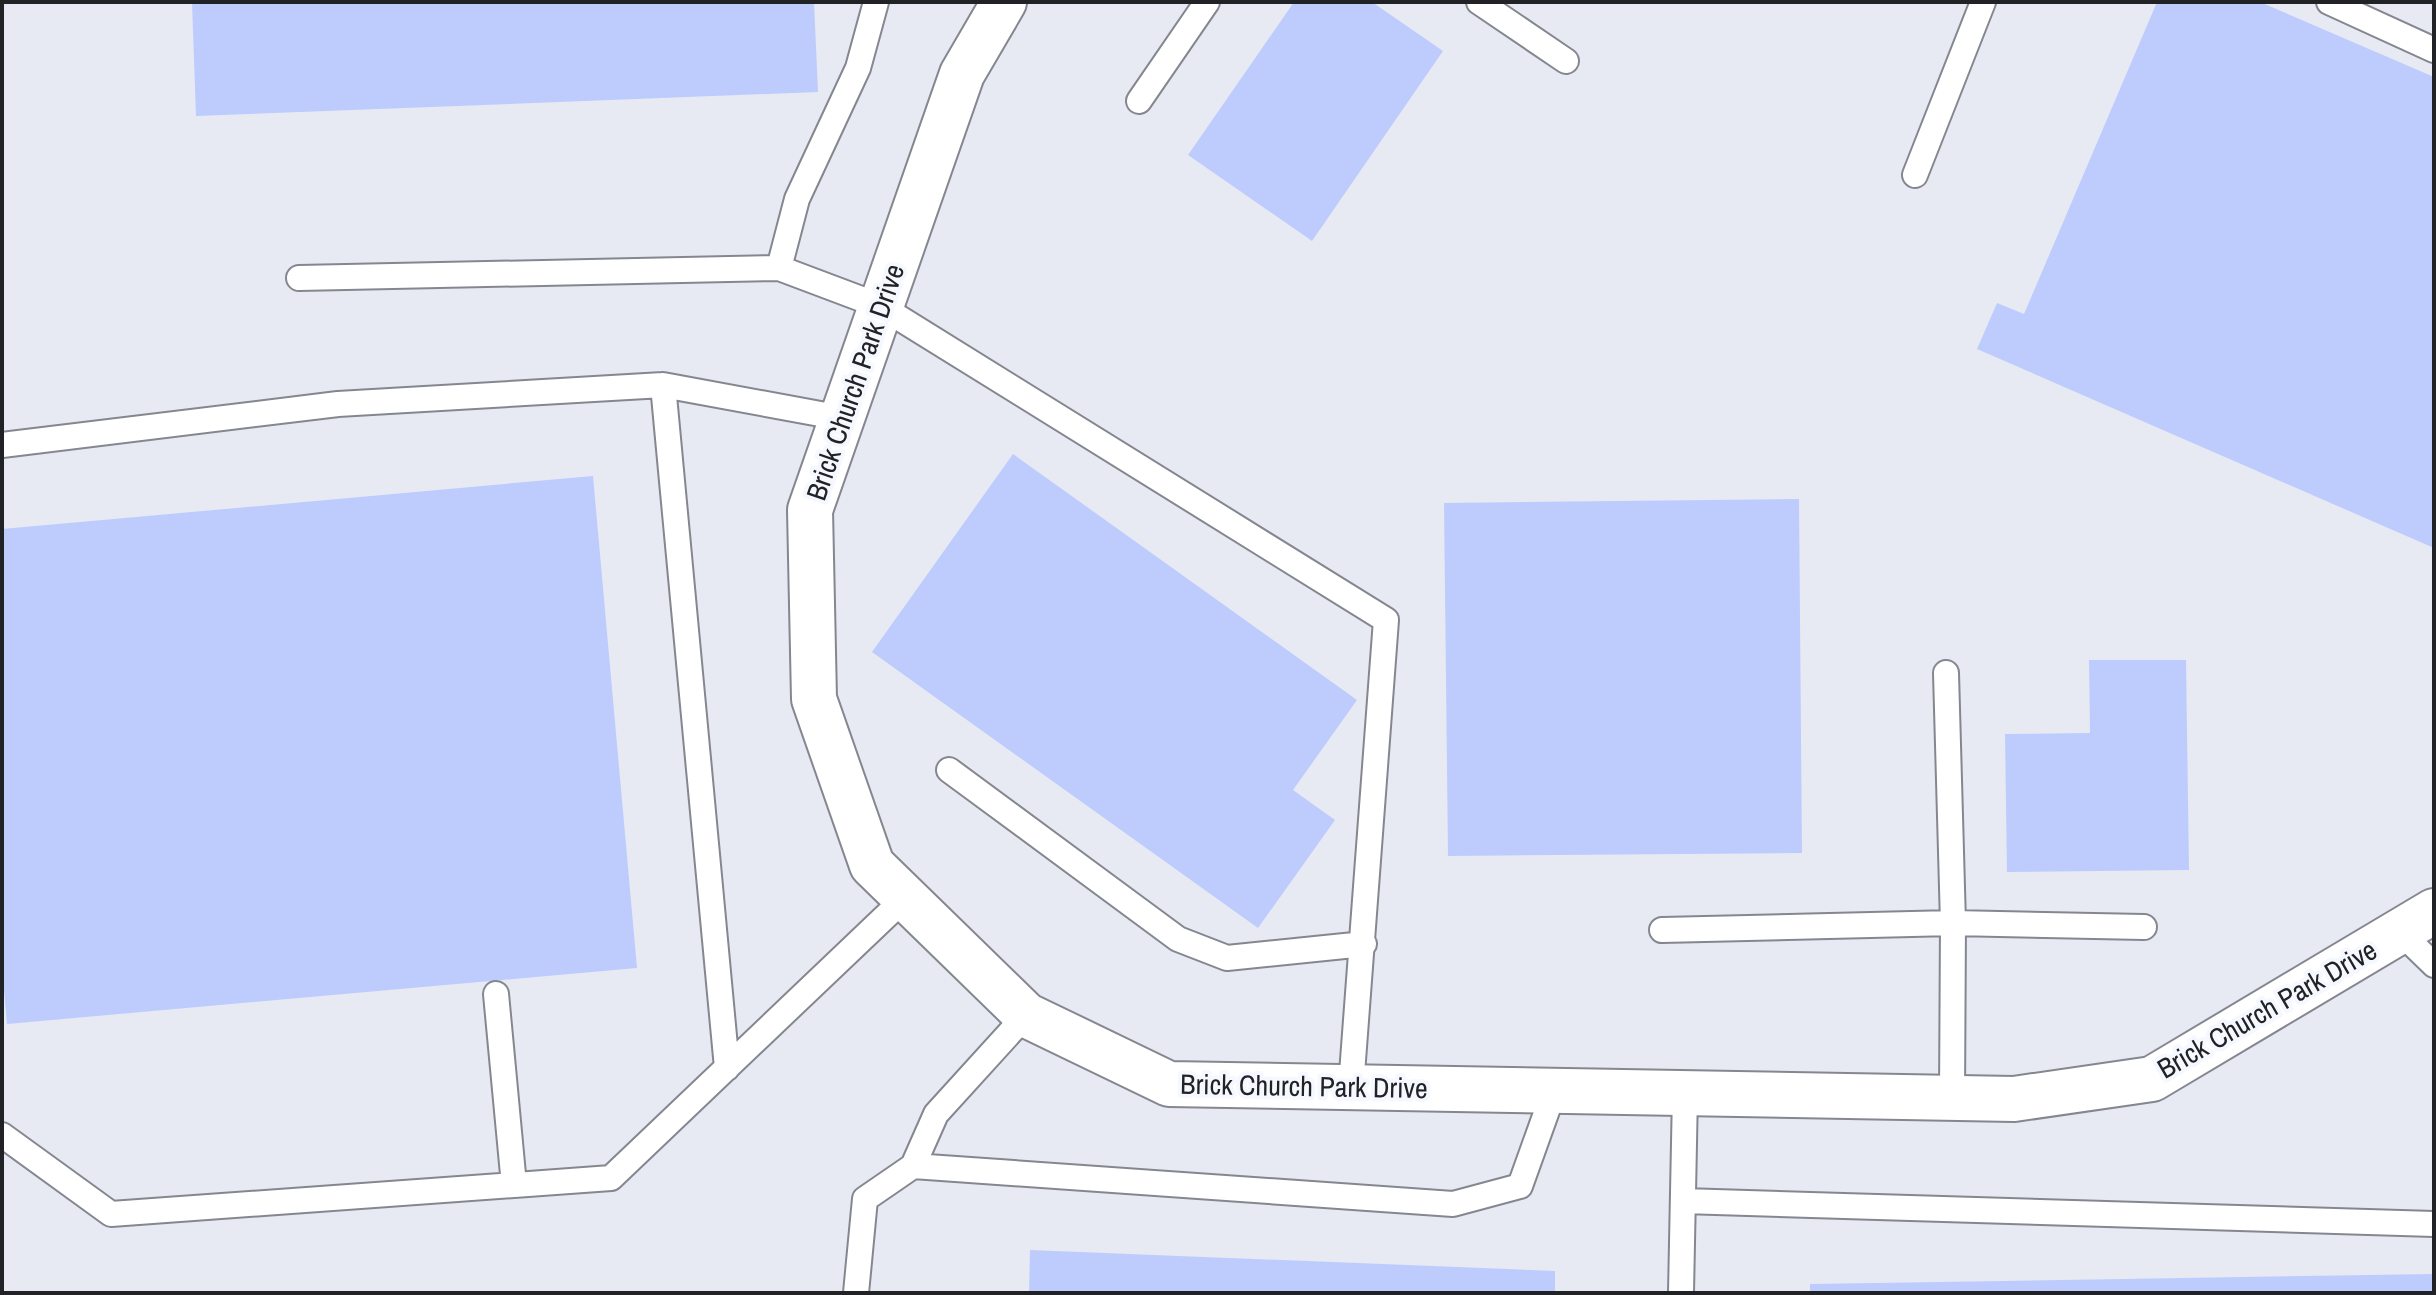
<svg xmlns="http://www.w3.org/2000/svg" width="2436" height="1295" viewBox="0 0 2436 1295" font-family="'Archivo Narrow',sans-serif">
<rect width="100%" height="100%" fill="#e7eaf3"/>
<path fill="#bdccfd" d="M192,2H814L818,92L196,116Z
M1294,2H1372L1443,51L1312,241L1188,155Z
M2157,2H2260L2434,77V548L1977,349L1997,303L2024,314Z
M1013,454L1357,700L1293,790L1335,820L1258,928L872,652Z
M593,476L637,968L7,1024L2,967V529Z
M1799,499L1802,853L1448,856L1444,503Z
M2089,660H2186L2189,870L2007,872L2005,734L2090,733Z
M1030,1250L1555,1271V1293H1029Z
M2434,1274V1293H1810V1284Z"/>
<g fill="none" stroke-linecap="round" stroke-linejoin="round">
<g stroke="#84878f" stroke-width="28">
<path id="lane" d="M1479,2L1566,61
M2329,2L2434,50
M1139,101L1207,2
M1915,175L1983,2
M779,268L797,199L858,68L876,2
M299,278L779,268L880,306L1386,620L1351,1087
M663,385L727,1068
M2,445L338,404L663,385L842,418
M1946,673L1953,923L2144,927
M949,770L1178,939L1227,958L1364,944
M1662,930L1953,923L1952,1098
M2399,931L2434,965
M496,994L514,1185
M2,1135L111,1214L611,1178L906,897
M913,1166L1453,1204L1520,1186L1554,1091
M1683,1201L2434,1224
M856,1293L865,1199L913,1166L936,1114L1026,1015
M1681,1293L1685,1093"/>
</g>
<g stroke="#84878f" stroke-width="48">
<path id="street" d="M1004,2L962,74L810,510L814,699L872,865L1026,1015L1169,1084L2014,1099L2152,1079L2434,911"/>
</g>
<use href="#lane" stroke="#fff" stroke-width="24"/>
<use href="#street" stroke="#fff" stroke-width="44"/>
</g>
<g text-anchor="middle" stroke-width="8" stroke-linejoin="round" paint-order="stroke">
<g font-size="28" fill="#212225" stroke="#f5f8ff">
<text transform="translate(855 382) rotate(-71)" y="10">Brick Church Park Drive</text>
<text transform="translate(2267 1009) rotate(-30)" y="10">Brick Church Park Drive</text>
<text transform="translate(1304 1086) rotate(1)" y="10">Brick Church Park Drive</text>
</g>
</g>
<rect width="2436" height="1295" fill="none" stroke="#212225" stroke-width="8"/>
</svg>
